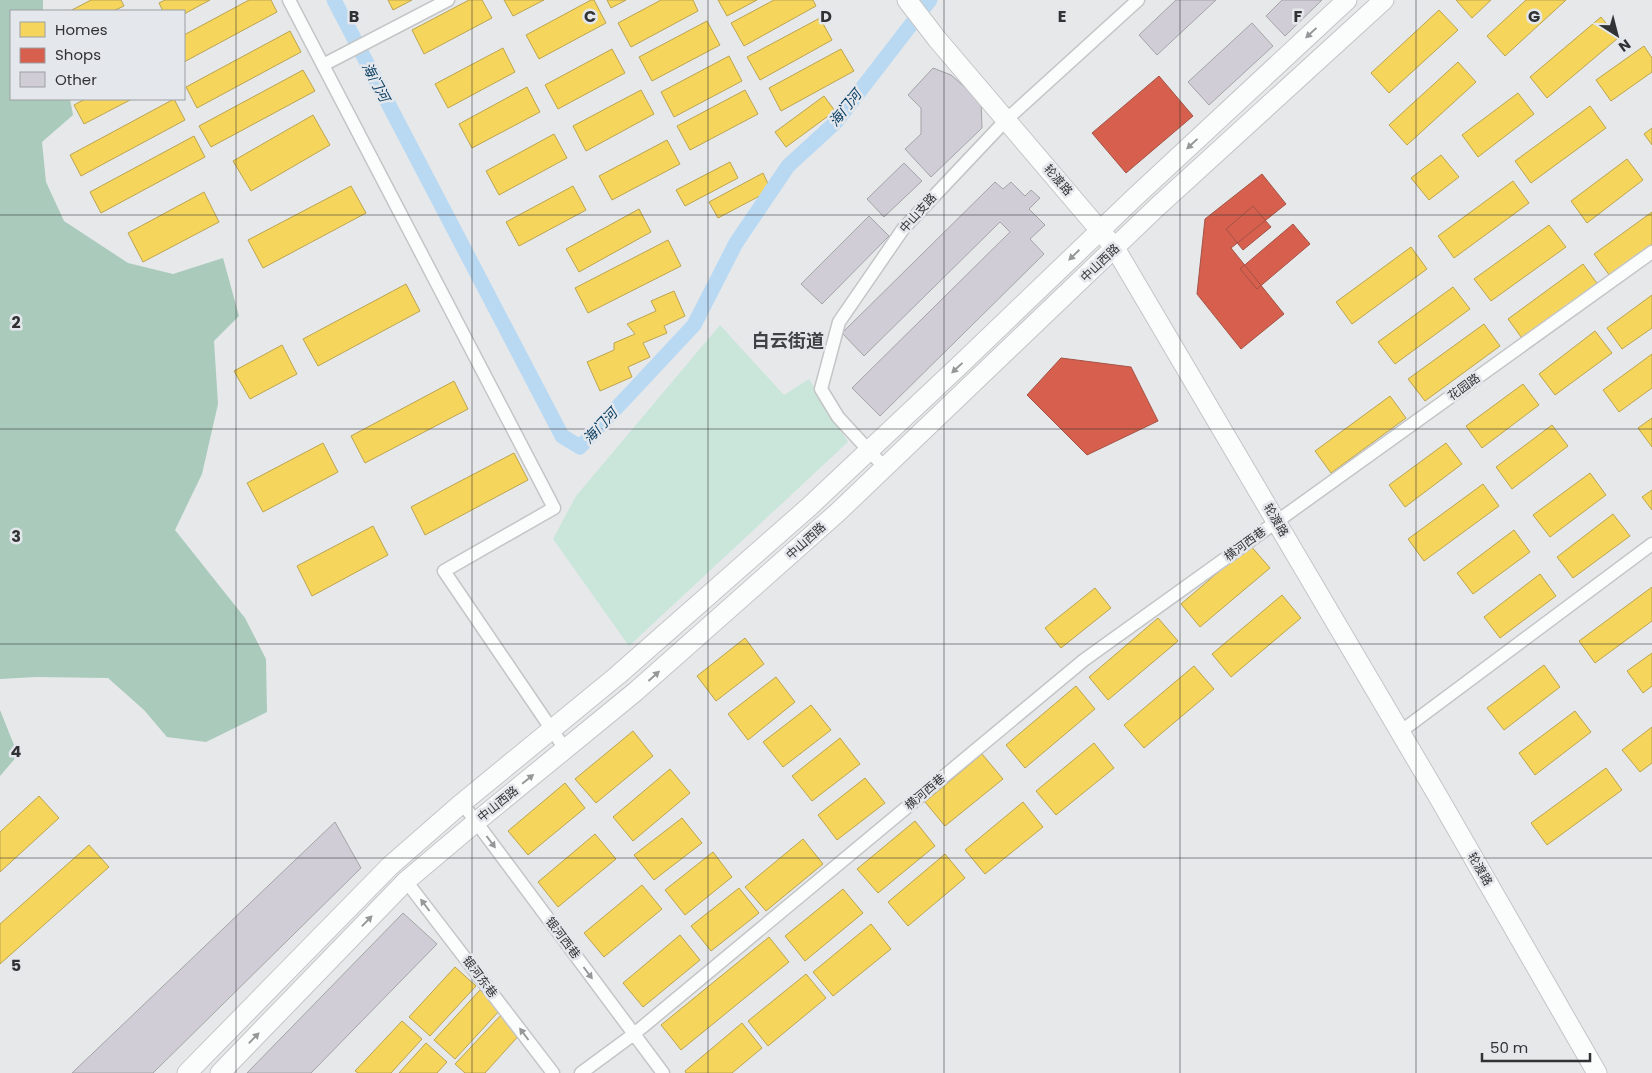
<svg xmlns="http://www.w3.org/2000/svg" width="1652" height="1073" viewBox="0 0 1652 1073" font-family="Poppins,'Noto Sans SC',sans-serif">
<rect width="100%" height="100%" fill="#e6e8ea"/>
<path fill="#cae6da" d="M720,325L784,395L809,379L848,442L629,646L553,539L576,496Z"/>
<path fill="#aacabc" d="M0,0H43V11H11V99H70L73,115L42,142L46,182L64,221L128,263L173,274L223,258L239,316L214,341L218,404L202,474L175,530L245,618L266,659L267,712L206,742L167,737L144,710L108,678L36,677L0,679Z
M0,710L18,755L0,776Z"/>
<path fill="#f6d55c" stroke="#bba450" d="M91,0H121L124,6L113,11H70Z
M165,0H210L184,14V11H163L159,3Z
M249,0H271L277,12L184,62V35Z
M388,0H412L393,10Z
M469,0H482L492,18L424,54L412,30Z
M504,0H544L513,16Z
M591,0H594L606,23L539,59L526,35Z
M607,0H626L611,8Z
M661,0H693L698,11L631,47L618,23Z
M718,0H757L727,16Z
M774,0H813L816,6L744,46L731,23Z
M1456,0H1491L1472,18Z
M1526,0H1566L1505,56L1487,36Z
M1439,10L1458,30L1389,93L1371,73Z
M1601,17L1618,38L1547,98L1530,77Z
M820,18L832,40L760,80L747,57Z
M707,21L720,45L652,81L639,57Z
M290,31L301,52L197,108L186,87Z
M1644,46L1652,58V72L1611,101L1596,80Z
M503,48L515,72L448,108L435,84Z
M612,49L625,73L558,109L545,85Z
M841,49L854,71L781,111L769,88Z
M729,56L742,81L674,117L661,92Z
M1458,62L1476,82L1407,145L1389,125Z
M303,70L315,91L211,147L199,126Z
M527,87L540,112L472,148L459,124Z
M641,90L654,114L586,151L573,126Z
M745,90L758,114L690,150L677,126Z
M1518,93L1534,114L1478,157L1462,135Z
M824,96L835,111L786,147L775,132Z
M85,99H132L84,124L74,105Z
M174,99L185,120L81,176L70,155Z
M1590,106L1606,128L1531,183L1515,161Z
M313,115L330,145L251,191L233,161Z
M1652,128V145L1644,134Z
M554,134L567,158L499,195L486,171Z
M194,136L205,157L101,213L90,192Z
M667,140L680,164L612,200L599,176Z
M1441,155L1459,177L1429,200L1411,178Z
M1627,159L1643,180L1587,223L1571,201Z
M730,162L738,178L685,206L676,190Z
M763,173L771,190L718,218L709,202Z
M1513,181L1529,203L1454,258L1438,236Z
M351,186L366,213L263,268L248,240Z
M573,186L586,210L519,246L506,222Z
M204,192L219,222L143,262L128,233Z
M639,209L651,232L579,272L566,249Z
M1652,212V245L1610,276L1594,254Z
M1549,225L1566,247L1491,301L1474,279Z
M668,240L681,266L588,313L575,288Z
M1411,247L1427,269L1352,324L1336,302Z
M1583,264L1599,286L1524,341L1508,319Z
M406,284L420,311L318,366L303,339Z
M1453,287L1470,309L1395,364L1378,342Z
M674,291L685,316L664,326L667,333L643,343L650,357L628,367L632,377L600,391L587,362L614,350V343L635,334L627,324L656,311L651,301Z
M1652,295V328L1622,349L1607,328Z
M1484,324L1500,346L1425,401L1408,379Z
M1595,331L1612,353L1555,395L1539,374Z
M282,345L297,374L250,399L234,371Z
M1652,354V388L1619,412L1603,390Z
M454,381L468,409L365,463L351,436Z
M1523,384L1539,405L1482,448L1466,426Z
M1390,396L1406,418L1331,473L1315,451Z
M1652,418V447L1638,428Z
M1552,425L1568,446L1512,489L1496,467Z
M323,443L338,472L263,512L247,483Z
M1446,443L1462,464L1405,507L1389,485Z
M514,453L528,480L425,535L411,507Z
M1590,473L1606,495L1550,537L1533,515Z
M1483,484L1499,506L1424,561L1408,539Z
M1652,490V510L1642,497Z
M1613,514L1630,536L1573,578L1557,557Z
M373,526L388,555L312,596L297,566Z
M1514,530L1530,552L1473,594L1457,573Z
M1250,545L1270,568L1200,627L1181,604Z
M1540,574L1556,596L1500,638L1484,617Z
M1652,587V621L1595,663L1579,641Z
M1095,588L1111,608L1061,648L1045,628Z
M1282,595L1301,618L1231,677L1212,654Z
M1158,618L1178,641L1108,700L1089,677Z
M745,638L764,664L716,701L697,676Z
M1652,653V686L1643,693L1627,671Z
M1544,665L1560,687L1504,730L1487,708Z
M1194,666L1214,689L1144,748L1124,725Z
M776,677L795,702L748,740L728,714Z
M1076,686L1095,709L1025,768L1006,745Z
M811,705L831,730L783,767L763,742Z
M1575,711L1591,732L1535,775L1519,753Z
M1652,727V763L1640,772L1622,750Z
M633,731L653,756L596,803L575,779Z
M840,738L860,764L812,801L792,776Z
M1094,743L1114,768L1056,815L1036,791Z
M982,754L1003,779L945,826L925,802Z
M1606,768L1622,790L1547,845L1531,823Z
M670,769L690,793L633,841L613,817Z
M865,778L885,803L837,840L818,815Z
M565,783L585,808L528,855L508,831Z
M39,796L59,818L0,872V832Z
M1023,802L1043,827L985,874L965,850Z
M682,818L702,843L654,880L634,855Z
M915,821L935,846L878,893L857,869Z
M595,834L616,859L558,907L538,882Z
M803,839L823,864L766,911L745,887Z
M89,845L109,867L0,964V924Z
M713,852L732,877L685,915L665,890Z
M945,854L965,878L908,926L888,902Z
M642,885L662,909L604,957L584,933Z
M739,888L759,913L711,951L691,926Z
M843,889L863,913L805,961L785,936Z
M871,924L891,949L833,996L813,972Z
M680,935L700,960L643,1007L623,983Z
M769,937L789,962L681,1050L661,1025Z
M455,967L476,986L430,1036L409,1017Z
M806,974L826,998L768,1046L748,1021Z
M480,990L501,1009L455,1059L434,1040Z
M502,1014L522,1032L485,1073H465L455,1064Z
M402,1021L422,1039L391,1073H358L355,1071Z
M742,1023L762,1048L732,1073H686L685,1071Z
M426,1043L447,1062L437,1073H399Z"/>
<path fill="#d6604d" stroke="#a45246" d="M1159,76L1193,116L1126,173L1092,133Z
M1262,174L1286,204L1231,248L1284,314L1241,349L1197,294L1205,219Z
M1253,206L1271,227L1243,250L1226,229Z
M1293,224L1310,244L1257,289L1240,269Z
M1061,358L1131,367L1158,421L1087,455L1027,395Z"/>
<g fill="none" stroke-linecap="round" stroke-linejoin="round">
<path stroke="#b9d9f3" stroke-width="15" d="M334,0L562,436L580,447L694,325L736,243L788,166L836,122L930,0"/>
</g>
<path fill="#d1cdd7" stroke="#a3a4a6" d="M1176,0H1216L1157,55L1139,35Z
M1282,0H1322L1285,36L1266,16Z
M1252,23L1273,46L1209,105L1188,82Z
M933,68L951,75L981,101L982,128L931,177L905,149L921,134V108L908,95Z
M904,163L922,181L884,217L867,199Z
M995,182L1003,189L1011,182L1025,196L1031,190L1040,198L1029,209L1045,225L1030,239L1044,254L880,416L852,388L1010,232L1000,222L864,356L842,333Z
M869,216L889,236L822,304L801,284Z
M335,822L361,868L153,1073H72Z
M403,913L437,944L311,1073H247Z"/>
<g fill="none" stroke-linecap="round" stroke-linejoin="round">
<g stroke="#c4c5c7" stroke-width="15">
<path id="minor" d="M289,0L554,508L444,571L565,749
M323,65L448,0
M885,468L838,417L821,389L839,322L903,229L1006,120L1138,0
M1400,732L1652,544
M462,803L663,1073
M406,881L553,1073
M581,1073L634,1034L1084,660L1652,252"/>
</g>
<g stroke="#c4c5c7" stroke-width="21">
<path id="secondary" d="M907,0L937,39L1115,248L1439,798L1597,1073
M187,1073L390,866L462,803L618,675L810,506L962,363L1135,197L1347,0
M220,1073L406,881L476,822L635,692L837,513L1156,208L1384,0"/>
</g>
<use href="#minor" stroke="#fbfcfc" stroke-width="12"/>
<use href="#secondary" stroke="#fbfcfc" stroke-width="19"/>
</g>
<defs><path id="oneway-solid" d="M-6-.8H1V-3.2L6.5 0L1 3.2V.8H-6Z" transform="scale(1.25)"/></defs>
<g fill="#969798">
<use href="#oneway-solid" transform="translate(1311 33) rotate(137)"/>
<use href="#oneway-solid" transform="translate(1192 144) rotate(137)"/>
<use href="#oneway-solid" transform="translate(1074 255) rotate(136)"/>
<use href="#oneway-solid" transform="translate(957 368) rotate(137)"/>
<use href="#oneway-solid" transform="translate(654 676) rotate(-42)"/>
<use href="#oneway-solid" transform="translate(528 779) rotate(-39)"/>
<use href="#oneway-solid" transform="translate(491 842) rotate(53)"/>
<use href="#oneway-solid" transform="translate(425 905) rotate(-127)"/>
<use href="#oneway-solid" transform="translate(367 921) rotate(-46)"/>
<use href="#oneway-solid" transform="translate(588 973) rotate(53)"/>
<use href="#oneway-solid" transform="translate(524 1034) rotate(-127)"/>
<use href="#oneway-solid" transform="translate(254 1038) rotate(-46)"/>
</g>
<path fill="none" stroke="#313234" stroke-width="1" stroke-opacity="0.55" d="M236,0V1073M472,0V1073M708,0V1073M944,0V1073M1180,0V1073M1416,0V1073M0,215H1652M0,429H1652M0,644H1652M0,858H1652"/>
<g text-anchor="middle" stroke-width="5" stroke-linejoin="round" paint-order="stroke">
<g font-size="12" fill="#313234" stroke="#e4e7ec">
<text transform="translate(1058 180) rotate(49)" y="4">轮渡路</text>
<text transform="translate(918 213) rotate(-48)" y="4">中山支路</text>
<text transform="translate(1100 263) rotate(-44)" y="4">中山西路</text>
<text transform="translate(1464 387) rotate(-36)" y="4">花园路</text>
<text transform="translate(1276 520) rotate(60)" y="4">轮渡路</text>
<text transform="translate(806 541) rotate(-42)" y="4">中山西路</text>
<text transform="translate(1245 544) rotate(-36)" y="4">横河西巷</text>
<text transform="translate(925 792) rotate(-40)" y="4">横河西巷</text>
<text transform="translate(498 804) rotate(-39)" y="4">中山西路</text>
<text transform="translate(1480 869) rotate(60)" y="4">轮渡路</text>
<text transform="translate(563 938) rotate(53)" y="4">银河西巷</text>
<text transform="translate(480 977) rotate(53)" y="4">银河东巷</text>
</g>
<g font-size="14" font-style="italic" fill="#0b3f62" stroke="#e4e7ec">
<text transform="translate(376 82) rotate(62)" y="5">海门河</text>
<text transform="translate(845 108) rotate(-51)" y="5">海门河</text>
<text transform="translate(600 426) rotate(-47)" y="5">海门河</text>
</g>
<g font-size="18" font-weight="bold" fill="#3f4145" stroke="#e4e7ec">
<text x="788" y="347">白云街道</text>
</g>
</g>
<g font-size="16" text-anchor="middle" font-weight="bold" fill="#313234" stroke="#e4e7ec" stroke-width="5" stroke-linejoin="round" paint-order="stroke">
<text x="354" y="22">B</text>
<text x="590" y="22">C</text>
<text x="826" y="22">D</text>
<text x="1062" y="22">E</text>
<text x="1298" y="22">F</text>
<text x="1534" y="22">G</text>
<text x="16" y="328">2</text>
<text x="16" y="542">3</text>
<text x="16" y="757">4</text>
<text x="16" y="971">5</text>
</g>
<rect x="10" y="10" width="175" height="90" fill="#e4e7ec" stroke="#9c9fa2"/>
<rect x="20" y="22" width="25" height="15" fill="#f6d55c" stroke="#9c9fa2"/>
<text x="55" y="35" font-size="15" fill="#313234">Homes</text>
<rect x="20" y="48" width="25" height="15" fill="#d6604d" stroke="#9c9fa2"/>
<text x="55" y="60" font-size="15" fill="#313234">Shops</text>
<rect x="20" y="72" width="25" height="15" fill="#d1cdd7" stroke="#9c9fa2"/>
<text x="55" y="85" font-size="15" fill="#313234">Other</text>
<g transform="translate(1617 35) rotate(144)" stroke="#e4e7ec" stroke-width="4" paint-order="stroke">
<path d="M0-4L9 19L0 12L-9 19Z" fill="#313234"/>
<text y="-8" font-size="14" font-weight="bold" text-anchor="middle" fill="#313234">N</text>
</g>
<path d="M1482 1053v8h108v-8" fill="none" stroke="#313234" stroke-width="2.5"/>
<text x="1490" y="1053" font-size="15" fill="#313234" stroke="#e4e7ec" stroke-width="4" paint-order="stroke">50 m</text>
</svg>
